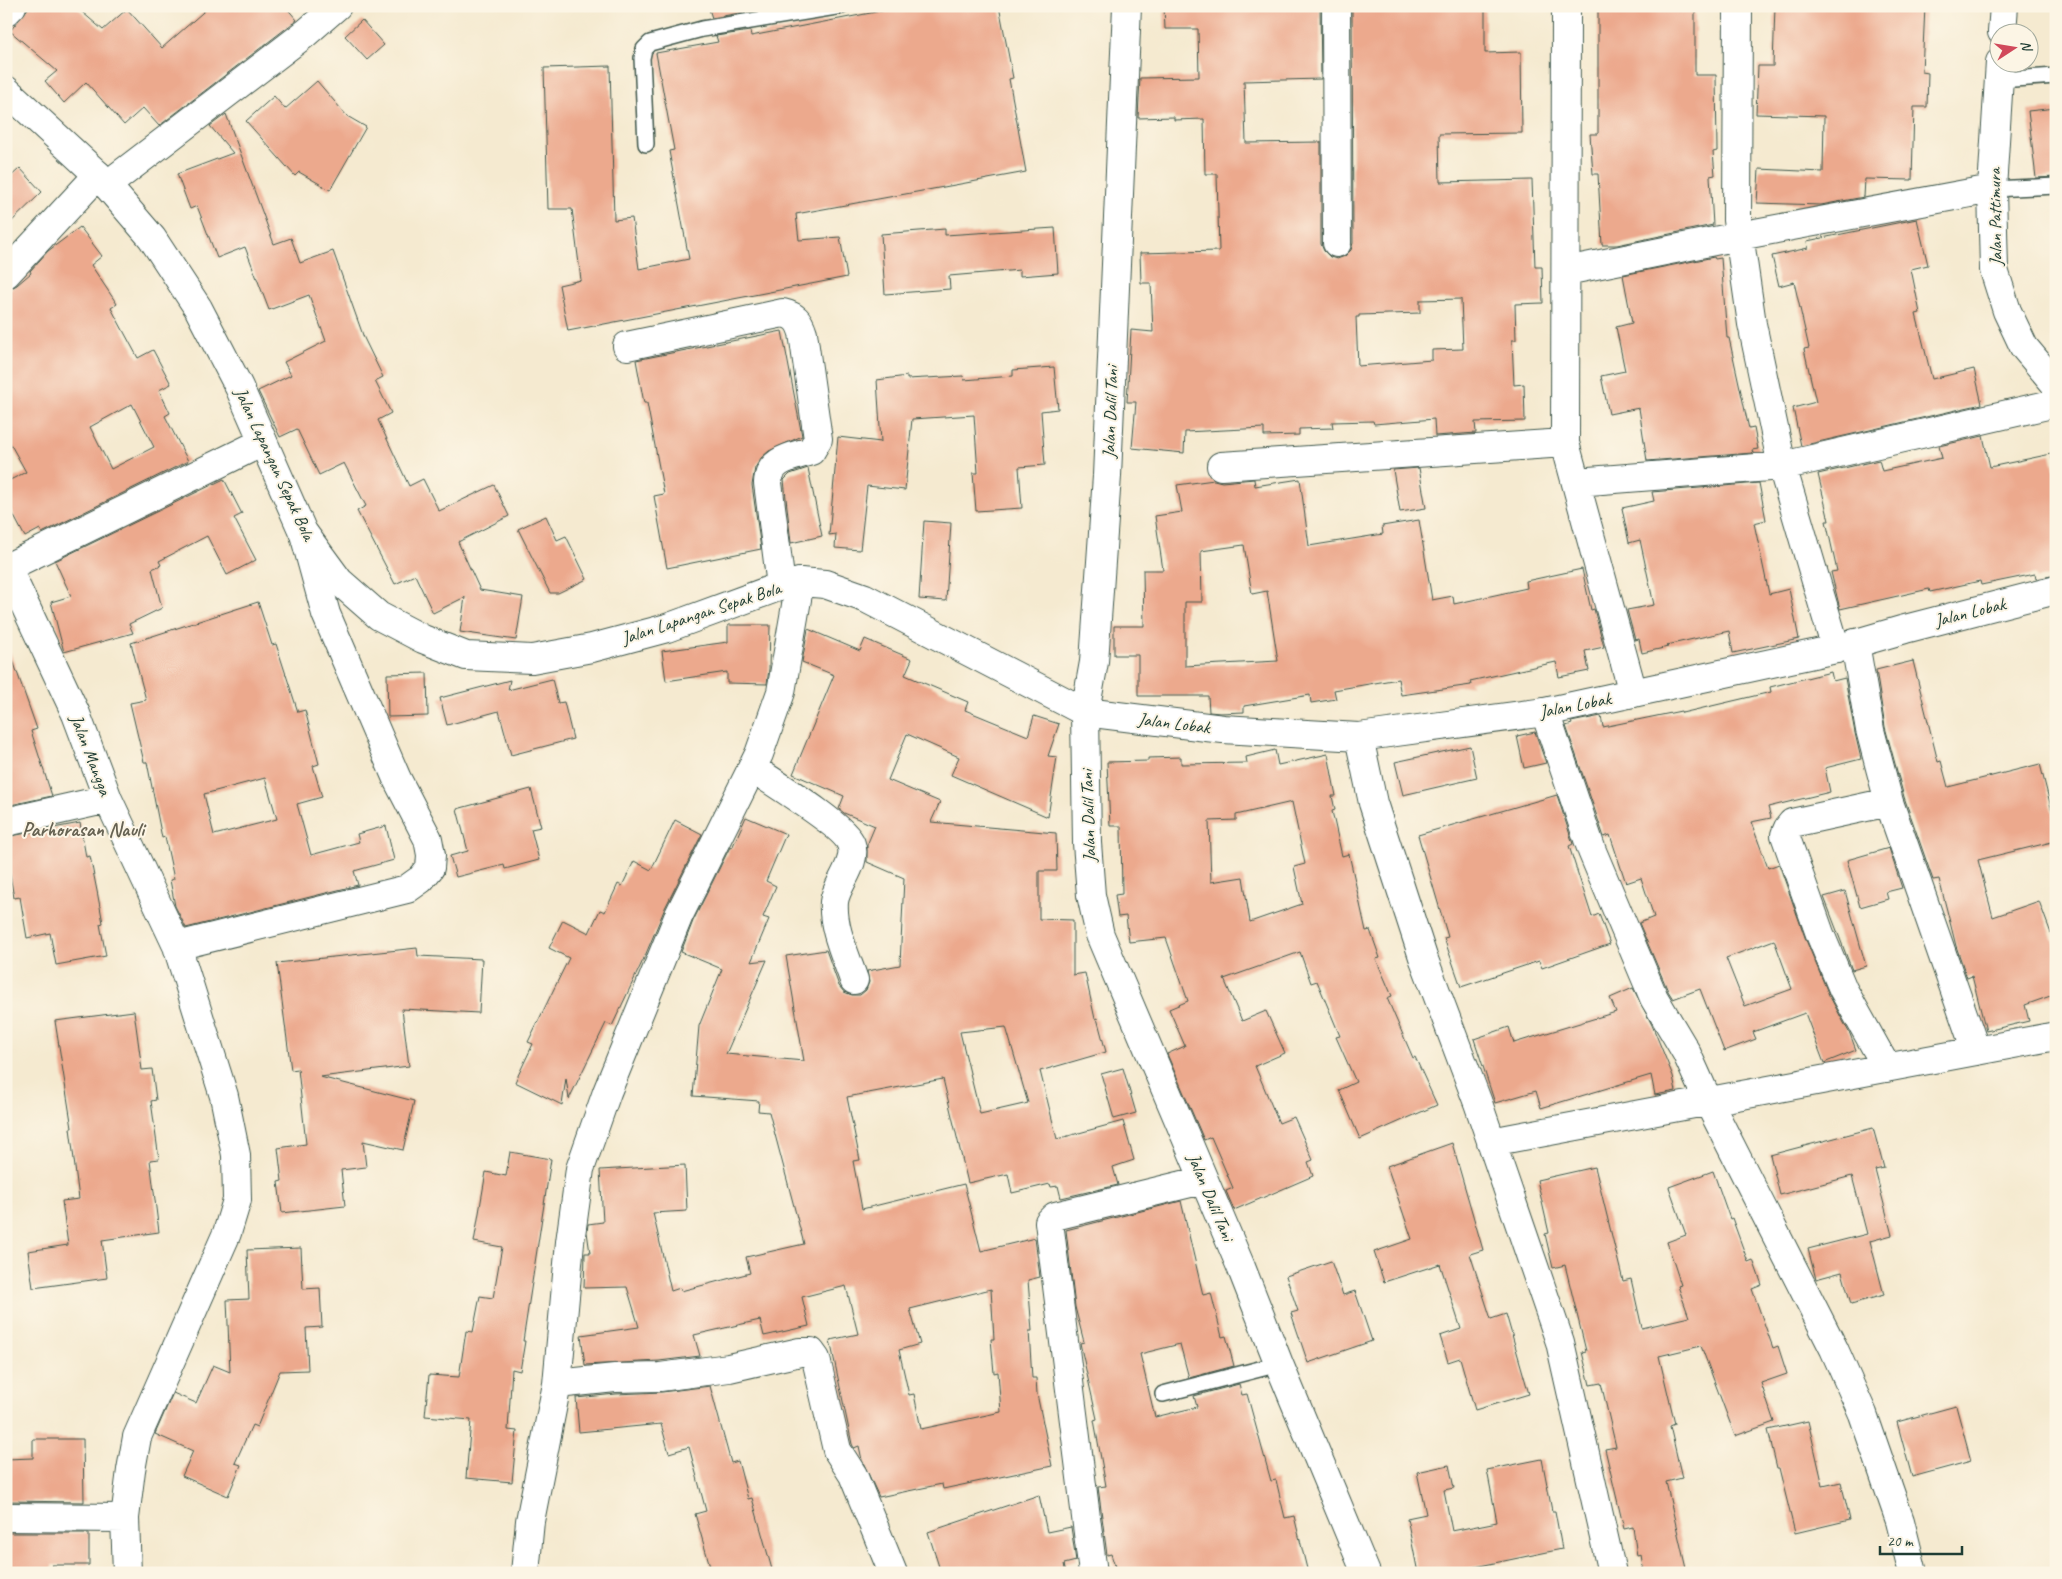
<svg xmlns="http://www.w3.org/2000/svg" width="2062" height="1579" viewBox="0 0 2062 1579" font-family="Caveat,sans-serif">
<rect width="100%" height="100%" fill="#fcf5e5"/>
<filter id="ink" filterUnits="userSpaceOnUse"><feTurbulence type="fractalNoise" baseFrequency=".02" numOctaves="2"/><feDisplacementMap in="SourceGraphic" scale="10" xChannelSelector="R" yChannelSelector="G"/><feConvolveMatrix kernelMatrix="1 2 1 2 8 2 1 2 1" color-interpolation-filters="sRGB"/></filter>
<filter id="wash" filterUnits="userSpaceOnUse"><feTurbulence type="fractalNoise" baseFrequency=".0096" numOctaves="4" result="noise"/><feDisplacementMap in="SourceGraphic" scale="20" xChannelSelector="R" yChannelSelector="G"/><feGaussianBlur stdDeviation="1.12" result="paint"/><feColorMatrix in="noise" values="0 0 0 0 0 0 0 0 0 0 0 0 0 0 0 0 0 1.4 0 .05"/><feComposite in="paint" operator="in"/></filter>
<g filter="url(#wash)">
<rect width="100%" height="100%" fill="#f5ead0"/>
<g id="blocks">
<path fill="#eca98d" fill-rule="evenodd" d="M30,6H75L103,30L127,9L162,48L210,6H285L297,20L159,126L143,108L124,125L86,82L64,103L45,81L57,71L10,31Z
M708,6H743L745,12L712,18Z
M907,6H999L1013,78L1009,79L1026,172L796,214L799,240L840,237L847,277L568,331L559,285L581,280L572,209H548L544,68L610,66L614,220L632,218L639,269L689,259L669,151L674,150L656,53L718,42L716,36L750,31L751,36Z
M1164,6H1320L1321,79L1244,81L1246,143L1321,142V244L1324,251L1330,257L1337,259L1345,256L1351,250L1353,243L1352,6H1485V53L1521,52L1522,133L1439,134L1440,182L1532,180L1535,267H1542L1543,303L1515,304L1516,340H1512L1514,385L1524,384L1525,421L1475,422L1476,433L1435,436L1434,419L1374,424L1373,421L1332,422L1333,428L1299,429V435L1264,436V428L1185,432L1184,453L1132,448L1136,402H1127L1131,330L1153,332L1151,283H1141L1140,253L1219,251L1217,174H1205L1204,119L1174,120V117L1138,118L1140,78L1199,77L1198,29H1165ZM1461,299L1463,349L1432,350V360L1358,366L1356,317H1359V315L1420,313V300Z
M1598,6H1695V75H1716L1717,151L1713,152L1715,175L1710,176L1713,225L1617,245H1602L1598,174H1593L1590,134H1598Z
M1775,6H1925L1922,72L1928,73L1927,107H1914L1912,180L1865,179L1864,197L1821,205L1757,203L1759,169L1823,172L1824,116L1756,114L1758,66H1773Z
M362,20L384,45L367,60L345,36Z
M317,81L347,116L366,127L330,190L299,172L295,176L246,121L274,96L285,109Z
M2056,108V177L2036,178L2028,111Z
M226,114L274,244L291,238L300,263L333,251L364,338L383,377L375,381L391,413L378,420L409,486L423,479L439,511L494,485L509,516L458,542L480,590L523,597L516,640L460,632L465,597L433,613L415,575L395,584L357,511L366,506L344,463L319,475L297,429L280,437L258,391L291,375L284,362L326,341L309,295L269,310L245,247L217,258L197,206L190,209L177,174L233,153L210,126Z
M20,168L42,192L6,227V181Z
M1917,219L1928,265L1911,269L1920,313L1916,314L1932,379L1974,369L1982,404L1801,446L1793,408L1816,402L1804,349L1809,348L1794,282L1779,286L1772,256L1808,248L1807,241Z
M80,227L102,256L91,265L117,304L111,308L138,358L153,350L171,384L159,390L170,413L165,416L188,461L42,533L40,529L25,537L6,501V482L26,472L6,436V291L17,285L31,273L30,271L48,251ZM132,404L154,447L111,469L90,427Z
M1055,228L1058,273L1020,276V270L949,276L950,289L885,294L881,234L945,229V235Z
M1714,257L1715,259L1721,258L1727,338H1729L1749,429L1754,428L1758,449L1752,450L1753,453L1647,461L1639,408L1609,414L1601,376L1625,371L1616,327L1632,323L1623,275Z
M782,331L802,436L769,451L761,458L755,468L752,485L761,549L667,568L654,496L664,494L647,403H644L636,360Z
M1054,367L1058,409L1041,411L1045,465L1019,467L1022,508L976,511L973,473H978L974,415L912,419L905,490L867,486L860,550L835,548L836,534L829,535L838,437L881,442L877,380L907,376V379L963,376L964,380L1013,376V370Z
M1983,436L1990,467L2051,454L2056,476V575L2036,579L2035,574L1981,585L1980,581L1930,592L1929,589L1840,609L1831,572L1837,571L1826,521H1829L1818,474L1879,460L1882,471L1942,458L1939,446Z
M808,468L822,536L791,543L784,480L790,474Z
M1419,468L1426,508L1400,512L1393,470Z
M224,479L242,514L234,518L256,560L227,575L207,536L159,561L161,565L152,569L162,608L129,624L133,633L64,652L51,602L71,596L55,561Z
M1254,479L1255,486L1300,479L1309,546L1383,534L1382,526L1419,520L1432,600L1453,596L1454,604L1527,588L1526,581L1582,569L1591,610L1594,609L1604,647L1585,651L1589,671L1559,677L1556,662L1470,681L1471,685L1401,695L1398,679L1334,690L1336,699L1311,703L1310,695L1244,706V712L1220,713L1209,712L1208,696H1138V655H1114V626H1144L1143,570H1163L1155,516L1182,512L1177,485L1214,480L1222,482ZM1244,545L1252,594L1267,591L1278,661L1185,666V602H1202L1201,551Z
M1759,483L1766,520L1754,523L1769,594L1789,589L1799,639L1733,653L1729,631L1667,645L1668,647L1642,653L1639,639L1635,640L1627,610L1654,605L1640,540L1629,543L1622,508L1654,501L1652,492Z
M546,516L557,540L566,536L587,579L558,593H550L518,529Z
M924,521L951,523L946,601L919,599Z
M258,602L272,645L276,644L298,712L305,710L319,764L313,766L322,797L297,804L311,855L359,842L357,834L386,826L394,860L354,871L358,885L186,928L175,906L170,880L174,879L165,837L162,838L147,762H144L130,703L146,700L131,643ZM265,778L277,819L214,835L204,794Z
M728,625H770L769,669L767,684L727,683V672L666,681L662,651L728,642Z
M808,629L860,651L865,639L912,659L905,675L968,702L965,710L1028,736L1034,716L1059,724L1048,756L1057,757L1048,817L951,775L959,757L907,734L888,780L940,802L931,822L1056,833L1057,871H1039V919L1073,920V975L1085,973L1095,1019L1097,1018L1106,1052L1040,1071L1057,1139L1123,1121L1134,1160L1113,1167L1118,1185L1061,1198L1058,1186L1051,1187L1050,1184L1012,1193L1008,1174L968,1183L943,1079L847,1097L860,1160L853,1161L862,1209L964,1184L981,1251L1035,1238L1040,1277L1028,1280L1032,1331H1029L1032,1378H1036L1037,1394L1052,1466L943,1489L942,1484L879,1497L862,1460L859,1446L854,1448L852,1444L830,1340L858,1334L846,1286L802,1297L809,1326L764,1336L760,1320L694,1335L700,1356L659,1361L585,1365L581,1335L639,1327L627,1287L584,1288L585,1253H590L587,1232L588,1224L603,1222L600,1170L685,1165L687,1211L653,1213L671,1291L680,1288L681,1291L750,1273L746,1257L804,1244L769,1112L758,1111L759,1101L693,1096L699,1026L722,969L681,952L693,921L730,847L732,848L746,817L786,834L766,881L776,886L763,917L769,919L751,962L767,960L726,1054L804,1061L786,956L826,950L839,986L844,992L852,995H860L866,990L869,982L867,971L900,965L904,878L867,862V845L875,826L844,813L839,809L844,796L793,774L834,675L802,662ZM1006,1027L1028,1103L980,1114L960,1032ZM991,1289L994,1339H991L994,1373L998,1372L1001,1412L921,1429L914,1394L909,1395L899,1350L920,1344L910,1309Z
M10,652L37,729L31,731L52,796L6,806V653Z
M1913,661L1938,762L1941,761L1948,787L2040,764L2056,827V841L1978,860L1993,917L2039,901L2056,947V994L2025,1005L2029,1021L1986,1031L1972,976L1967,978L1956,946L1939,879L1933,880L1904,797L1885,727L1876,670Z
M1831,672L1833,681L1845,678L1855,733L1861,759L1825,768L1830,792L1768,807L1771,818L1751,822L1768,868L1779,864L1806,940L1829,995L1850,1034L1856,1050L1824,1063L1805,1013L1753,1032L1756,1039L1724,1051L1700,989L1673,999L1668,991L1639,923L1654,917L1641,878L1626,883L1610,835L1604,837L1566,726L1572,724L1571,722L1601,716L1603,727L1681,711L1682,713L1771,692L1770,687ZM1774,940L1792,989L1745,1006L1726,958Z
M427,673L428,716L388,717L387,674Z
M552,679L558,703L564,702L573,739L511,755L499,711L447,725L440,698L510,680L508,690Z
M1535,732L1546,763L1524,768L1517,736Z
M1470,746L1477,778L1403,795L1395,762Z
M1275,750L1278,765L1328,754L1336,796H1332L1335,810L1332,811L1342,856L1349,854L1366,931L1370,930L1380,958L1376,959L1392,996L1387,998L1413,1058L1415,1057L1437,1105L1360,1139L1339,1090L1356,1082L1336,1037L1340,1036L1317,981L1311,983L1300,952L1224,979L1242,1021L1266,1011L1285,1053L1255,1066L1279,1123L1294,1117L1313,1160L1308,1162L1313,1176L1234,1210L1226,1191L1233,1188L1211,1137L1204,1140L1167,1054L1185,1046L1169,1009L1188,1001L1166,938L1129,942L1126,916L1118,917L1115,895L1122,894L1121,826H1110L1107,762L1148,761V758L1181,757V764L1247,763L1246,757ZM1292,802L1305,864L1294,867L1302,904L1250,922L1243,877L1211,882L1209,821L1236,820V815Z
M531,789L541,827L531,829L539,860L505,869L504,865L456,877L450,856L468,851L457,809Z
M1557,795L1573,844L1569,846L1592,917L1599,914L1610,944L1542,968L1539,961L1461,987L1444,938L1448,937L1418,835Z
M675,820L702,834L665,908L645,956L612,1026L606,1023L569,1099L566,1078L562,1105L515,1082L533,1044L528,1042L569,958L549,948L563,920L589,933L600,910L605,912L618,884L622,886L634,861L651,870Z
M80,823L86,857L90,856L97,891L103,923L100,924L106,956L56,965L50,933L27,938L20,897L14,898L9,869L6,870V837Z
M1889,848L1902,888L1886,892L1888,899L1860,907L1847,860Z
M1845,891L1866,966L1852,970L1824,897Z
M417,948L418,956L482,959L479,1013L402,1009L409,1066L320,1077L414,1101L403,1150L363,1141L366,1167L341,1170L345,1206L282,1213L278,1182L282,1181L278,1148L306,1144L298,1069L291,1070L277,963Z
M1633,988L1652,1025L1673,1076L1676,1091L1655,1095L1651,1075L1541,1108L1536,1091L1495,1103L1474,1039L1509,1027L1514,1043L1616,1012L1610,998Z
M134,1011L142,1070L152,1069L156,1100L151,1101L159,1159L150,1160L159,1232L102,1240L107,1278L33,1288L28,1251L68,1245L62,1201L79,1199L70,1128H72L55,1021Z
M1123,1068L1136,1113L1114,1119L1101,1074Z
M1873,1128L1884,1168L1875,1170L1892,1235L1870,1241L1884,1295L1851,1304L1842,1272L1816,1279L1808,1249L1867,1234L1852,1176L1780,1195L1770,1155Z
M1452,1143L1483,1250L1470,1254L1491,1319L1506,1314L1529,1394L1475,1410L1460,1358L1448,1362L1440,1336L1461,1329L1440,1264L1384,1282L1374,1252L1412,1239L1387,1166Z
M510,1152L551,1159L523,1341H525L520,1371L512,1369L508,1430L517,1431L512,1482L466,1478L471,1420L425,1416L429,1375L459,1377L466,1331L473,1332L480,1296L493,1298L502,1247L474,1242L486,1172L506,1176Z
M1595,1167L1623,1281L1631,1279L1642,1328L1689,1317L1678,1286L1681,1285L1667,1242L1686,1235L1669,1187L1713,1171L1730,1219L1732,1218L1748,1262L1753,1260L1762,1285L1752,1289L1773,1348L1778,1346L1787,1374L1761,1383L1774,1422L1735,1436L1701,1346L1659,1356L1675,1424L1670,1426L1682,1478L1666,1482L1687,1573H1644L1641,1555L1637,1556L1633,1527L1624,1529L1605,1449L1616,1447L1601,1383L1590,1385L1582,1352L1586,1351L1565,1265L1553,1268L1545,1234L1549,1233L1537,1180Z
M1181,1201L1203,1295L1211,1293L1222,1337L1226,1336L1234,1366L1189,1378L1180,1344L1140,1354L1155,1417L1197,1407L1194,1396L1239,1384L1242,1395L1247,1394L1271,1481L1276,1480L1285,1518L1294,1516L1308,1573H1117L1111,1554L1107,1555L1098,1487L1106,1486L1094,1420L1097,1419L1080,1343L1084,1342L1075,1307L1066,1230Z
M301,1248L303,1289L320,1288L322,1327L306,1328L308,1370L280,1371L257,1427L252,1425L235,1463L241,1465L228,1496L182,1476L193,1451L155,1434L173,1393L196,1403L213,1365L230,1372L227,1300L249,1299L247,1250Z
M1331,1261L1343,1295L1355,1291L1372,1341L1308,1363L1291,1313L1298,1311L1286,1276Z
M710,1386L731,1463L738,1461L748,1499L752,1498L773,1573H712L695,1514L706,1511L689,1447L669,1453L661,1424L579,1432L576,1398L616,1394L662,1392Z
M1956,1406L1971,1461L1912,1477L1897,1422Z
M1808,1421L1823,1486L1841,1482L1850,1520L1795,1533L1779,1468H1777L1768,1430Z
M33,1439H83L84,1502L6,1501V1459L33,1458Z
M1542,1459L1552,1511H1555L1562,1549L1470,1568L1471,1573H1418L1407,1518L1426,1514L1417,1472L1449,1465L1454,1488L1444,1490L1452,1531L1497,1522L1487,1470Z
M1039,1495L1047,1532L1071,1527L1076,1561L1064,1564L1066,1573H941L928,1532Z
M6,1533H89V1565H52V1570H6Z"/>
</g>
</g>
<g filter="url(#ink)">
<use href="#blocks" fill-opacity="0" stroke="#3f574b" stroke-width="1"/>
<g fill="none" stroke-linecap="round" stroke-linejoin="round">
<g stroke="#3f574b" stroke-width="18">
<path id="lane" d="M1999,80L2056,76
M646,144L642,58L644,49L650,43L702,29L842,6
M1992,189L2056,186
M1163,1394L1279,1364"/>
</g>
<g stroke="#3f574b" stroke-width="30">
<path id="street" d="M1336,6L1337,243
M1566,6L1565,443L1633,693
M1738,6L1737,220L1752,324L1782,466L1836,649
M6,12L12,6
M2002,32L2004,6
M2000,62L1992,189L1994,270L2007,311L2024,347L2056,385
M107,185L306,33L337,6
M1566,271L1739,236L1992,189
M6,274L98,175
M627,346L783,313C795,316 799,320 803,333L818,439L811,451C792,457 769,459 768,483L781,586
M1221,466L1565,443
M1576,482L1782,466L2056,403
M6,565L76,714L108,799L177,946L224,1096L236,1155L237,1200L227,1233L137,1437L131,1470L125,1518L127,1573
M8,567L263,442
M1855,643L1870,730L1889,802L1976,1051
M1085,712L1087,843L1091,895L1100,935L1241,1267L1279,1364L1366,1573
M1545,712L1592,851L1654,998L1686,1052L1708,1101L1834,1349L1863,1414L1900,1521L1913,1573
M1359,737L1373,803L1423,957L1478,1103L1560,1342L1612,1573
M752,768C771,781 845,826 851,844C858,863 836,884 834,902C832,928 846,956 854,980
M6,822L108,799
M177,946L407,889L421,879L430,868L431,855L428,839L397,779L326,614L304,534
M1887,1068L1843,989L1820,934L1785,835L1788,828L1792,823L1889,802
M1491,1142L2056,1036
M557,1384L615,1378L660,1377L729,1368L800,1352H811L816,1359L837,1450L853,1475L893,1573
M6,1517L125,1518
M525,1573L530,1521L557,1384L570,1242L580,1169L607,1092L679,915L759,754L781,692L800,582
M1093,1573L1049,1222L1055,1216L1203,1180"/>
</g>
<g stroke="#3f574b" stroke-width="30">
<path id="secondary" d="M6,90L98,175L152,238L198,308L239,387L303,532L339,581L379,616L423,639L466,656L532,659L592,648L667,628L781,586L800,582L825,584L865,598L1085,712L1223,729L1359,737L1545,712L1836,649L1905,629L2056,590
M1085,712L1094,662L1107,476L1127,6"/>
</g>
<use href="#lane" stroke="#fff" stroke-width="15"/>
<use href="#street" stroke="#fff" stroke-width="28"/>
<use href="#secondary" stroke="#fff" stroke-width="28"/>
</g>
</g>
<g text-anchor="middle" stroke-width="4" stroke-linejoin="round" paint-order="stroke">
<g font-size="18" fill="#1f3d34" stroke="#fcf5e5">
<text transform="translate(1995 217) rotate(-91)" y="6">Jalan Pattimura</text>
<text transform="translate(1110 412) rotate(-88)" y="6">Jalan Dalil Tani</text>
<text transform="translate(275 464) rotate(65)" y="6">Jalan Lapangan Sepak Bola</text>
<text transform="translate(1970 612) rotate(-14)" y="6">Jalan Lobak</text>
<text transform="translate(701 613) rotate(-18)" y="6">Jalan Lapangan Sepak Bola</text>
<text transform="translate(1575 705) rotate(-11)" y="6">Jalan Lobak</text>
<text transform="translate(1174 723) rotate(7)" y="6">Jalan Lobak</text>
<text transform="translate(91 755) rotate(69)" y="6">Jalan Mangga</text>
<text transform="translate(1088 816) rotate(-92)" y="6">Jalan Dalil Tani</text>
<text transform="translate(1211 1197) rotate(67)" y="6">Jalan Dalil Tani</text>
</g>
<g font-size="20" font-weight="bold" fill="#676353" stroke="#fcf5e5">
<text x="83" y="836">Parhorasan Nauli</text>
</g>
</g>
<rect width="2062" height="1579" fill="none" stroke="#fcf5e5" stroke-width="25"/>
<g transform="translate(2014 48) rotate(78)"><circle r="24" fill="#fcf5e5" stroke="#a4ab9e"/>
<path d="M0-4L9 19L0 12L-9 19Z" fill="#d1495b"/>
<text y="-8" font-size="14" font-weight="bold" text-anchor="middle" fill="#1f3d34">N</text>
</g>
<path d="M1880 1546v8h82v-8" fill="none" stroke="#1f3d34" stroke-width="2.5"/>
<text x="1887" y="1546" font-size="15" fill="#1f3d34" stroke="#fcf5e5" stroke-width="4" paint-order="stroke">20 m</text>
</svg>
